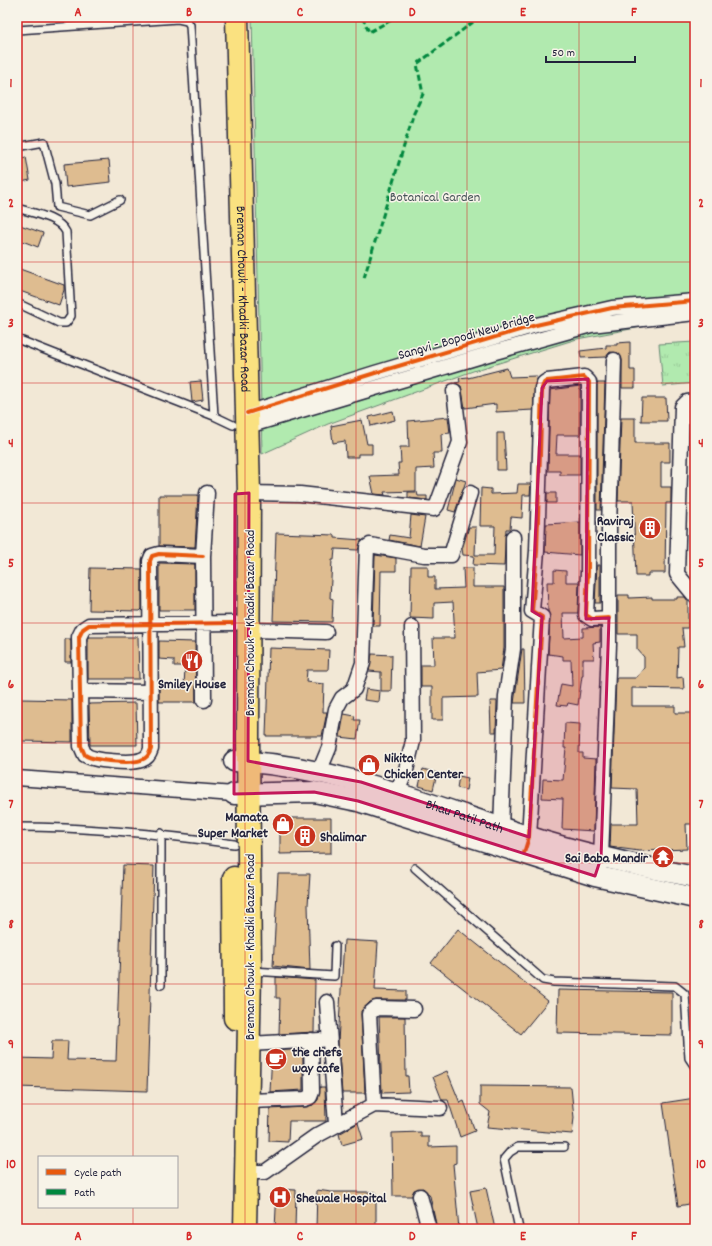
<svg xmlns="http://www.w3.org/2000/svg" width="712" height="1246" viewBox="0 0 712 1246" font-family="Dekko,sans-serif">
<defs>
<pattern id="park-tufts" width="24" height="20" patternUnits="userSpaceOnUse"><rect width="24" height="20" fill="#b1eaaf"/><path d="M3 7l-1-3M5 7V3M7 7l1-3M15 17l-1-3M17 17v-4M19 17l1-3" fill="none" stroke="#98c897"/></pattern>
</defs>
<rect width="100%" height="100%" fill="#f2e8d6"/>
<filter id="ink" filterUnits="userSpaceOnUse"><feTurbulence type="fractalNoise" baseFrequency=".025" numOctaves="2"/><feDisplacementMap in="SourceGraphic" scale="8" xChannelSelector="R" yChannelSelector="G"/><feConvolveMatrix kernelMatrix="1 2 1 2 8 2 1 2 1" color-interpolation-filters="sRGB"/></filter>
<g filter="url(#ink)">
<path fill="#b1eaaf" stroke="#6a8675" d="M252,17H695V321L663,323L577,339L473,371L328,424L262,454Z"/>
<path fill="url(#park-tufts)" stroke="#6a8675" d="M695,342V383L663,386L659,344Z"/>
<path fill="#debc90" stroke="#22223b" d="M26,157L30,180L17,183V159Z
M109,160L111,182L66,187L64,164Z
M17,224L43,233L38,247L17,239Z
M17,268L64,285V290L59,305L17,290Z
M630,342V370H635V388H622V360L618,353L610,352L606,357L581,358L580,351L606,348V345H617V343Z
M507,368L510,377L536,376L533,410L496,412V404L465,408L462,390L461,386L455,383L460,382L459,378L468,377V378Z
M201,381L203,400L192,402L190,382Z
M597,383H605L601,510H597Z
M580,386V435H557L556,454H580V475H560V471H548L550,390Z
M642,398H666L667,421H641Z
M393,411L395,420L371,426L369,417Z
M448,417L450,433L441,434L442,453H433L434,468L416,469V491L384,492L385,495L374,494L370,476L399,475L398,463H401L400,447H409L408,421Z
M621,418H635V443H670V462H661V487H671V503H666L665,573H648V576H636L633,501H618Z
M362,420L367,444H372V454H358V457H346L345,441L333,443L331,426Z
M497,433H504L506,470H497Z
M456,478L466,481L455,512L448,510Z
M518,484H531L530,495H523L522,518L511,517L510,529H506L504,566L473,565L474,556L463,555L462,549L469,527H476L475,555H494L495,526H480L481,488L491,489V494L517,493Z
M408,492H417L418,496H427V500L408,498Z
M547,493H556V503H547Z
M159,495H198L195,547L159,546Z
M411,515L425,517L420,546L389,540L390,535L409,538Z
M580,522V555L545,552L546,524Z
M276,533L335,535V538L362,540L358,550L335,549L334,560H332L330,598L333,599L332,622L273,621Z
M375,555L396,558V571H381L380,626H373Z
M159,563L195,564V610H159Z
M597,565H600V603H595Z
M411,566H428V577H435V589L464,588L463,568H473V587H504V648L501,670L477,672L478,697L443,698V720H432V687H421V665H434L433,638H455L453,602L434,603V619L410,618Z
M90,568L142,569V609L140,611L89,610Z
M554,570L566,571V582H579L578,613H563L564,638L583,637V628L600,627V642L593,643L594,659H583V676H582L578,705L568,703L567,706L557,705L561,684L572,686L571,660H563V656L548,654L550,618L548,611L547,582H554Z
M618,595H629V598L652,597V599H677V597H685L688,601V628H682L684,647H678L677,678L683,677L684,689L632,688V706H675V713H695V824H686L687,849L639,851L610,847L611,824H638L637,789L612,788L616,678H636L644,668V657L637,649V634H618Z
M88,637H138L139,679H88Z
M65,639H71V662H65Z
M159,641L195,642L196,702H159V687L184,688L185,666H174V660L159,659Z
M269,648L329,650L328,670H307L306,682L324,684L323,712H327L322,736H266Z
M522,649H524L525,703H514Z
M372,654L392,655L391,691H381V672L369,671Z
M366,689L380,691L379,702L364,700Z
M21,699L72,700V742L21,741Z
M490,701H497L496,732H491Z
M136,703L137,745H90L89,704Z
M344,714L355,716L354,720H360L357,739L340,737Z
M565,723L580,724L579,753H583V758L596,759L594,831L562,829L563,799L542,798L543,779L563,780L566,748H564Z
M423,769L437,773L433,790L419,786Z
M459,776L468,778L466,790L457,788Z
M280,818H331V853L280,854Z
M123,865L154,866L147,1091L17,1087V1058L51,1059L52,1041H68L67,1060L116,1061Z
M278,874H310L308,905L310,970L273,966Z
M458,929L548,1001L521,1034L431,963Z
M344,940L378,942L375,990L406,991V1000H376L370,1002L361,1011L365,1093H342L338,1042Z
M276,977L315,980L314,1032L279,1034L280,998H276Z
M558,990L672,992V1035L557,1033Z
M379,1017H405L406,1076H408L409,1092L382,1093Z
M303,1049V1090L270,1092L272,1051Z
M447,1071L460,1103L464,1101L475,1131L460,1137L448,1100H442L433,1077Z
M480,1086L571,1087L574,1118L572,1134L487,1127L490,1112L480,1104Z
M320,1087H325L326,1121H289L288,1142L269,1141L270,1109L305,1107L313,1105L318,1100Z
M695,1098V1203L678,1206L663,1103Z
M358,1123L363,1139L342,1145L339,1134Z
M421,1132V1137H429V1147L456,1146V1163L453,1164L459,1229H437L430,1196L423,1188L414,1190L412,1196H393L392,1133Z
M486,1188L495,1229H478L470,1191Z
M277,1189L296,1190L295,1229H275Z
M317,1190L331,1192H376V1229H316Z"/>
<g fill="none" stroke-linecap="round" stroke-linejoin="round">
<g stroke="#22223b" stroke-width="10">
<path id="lane" d="M17,30L178,19L187,21L190,25L214,416L17,339
M17,147L44,142L55,184L57,207L90,215L120,200
M17,208C32,213 59,217 66,232L71,316L66,323H59L17,303
M214,416L233,425
M17,827C91,827 161,834 234,844
M161,833V985
M415,868L543,980L554,982L675,986L685,994L689,1058L695,1067
M252,971L334,976L335,946
M519,1229L504,1159L510,1152L518,1147H564"/>
</g>
<g stroke="#22223b" stroke-width="17">
<path id="street" d="M695,401L687,402L682,407L677,574L695,596
M247,413L375,373L536,325L612,308L695,301
M248,426L495,352L591,325L695,313
M249,493L300,494L434,509L437,505L460,442L454,391
M203,556L159,554L152,556L150,561L151,749C149,755 147,758 141,760C131,764 94,761 85,755L81,746L79,637L83,629L89,625L234,623
M248,630L326,632
M80,691L151,692
M204,700L203,556L207,493
M319,772L329,748L336,709L342,698L354,689L363,663L367,547L370,545L424,555H451L470,493
M17,778L234,794
M393,802L406,770L413,741L412,627
M501,828L506,696L513,649V537
M527,844L529,837L542,617L532,611L537,551L542,388L544,383L547,381L584,377L589,382L588,572L586,615L592,619L609,618
M600,865L601,858L609,644V528L614,360
M327,1002L336,1124
M249,1044L320,1040
M248,1101L305,1099L310,1097L312,1092L311,1040
M374,1105L369,1014L376,1008L414,1009
M246,1172H265L316,1136L374,1105L440,1108
M420,1196L429,1229"/>
</g>
<g stroke="#22223b" stroke-width="23">
<g id="secondary">
<path id="s1" d="M234,761C335,765 432,806 527,836C582,854 638,866 695,877"/>
<path d="M234,794L314,792L358,801L595,876L695,898"/>
</g>
</g>
<g stroke="#22223b" stroke-width="25">
<g id="primary">
<path id="s2" d="M237,17L249,493L248,739L250,971L245,1229"/>
<path d="M234,878L235,1018"/>
</g>
</g>
<use href="#lane" stroke="#f7f3e8" stroke-width="7"/>
<use href="#street" stroke="#f7f3e8" stroke-width="14"/>
<use href="#secondary" stroke="#f7f3e8" stroke-width="20"/>
<use href="#primary" stroke="#fae180" stroke-width="22"/>
<path stroke="#00873e" stroke-width="3" stroke-dasharray="6 3" stroke-linecap="butt" d="M362,17L369,32L397,17
M364,278L414,113L423,94L417,64L480,17"/>
<g stroke="#f7f3e8" stroke-width="6">
<path id="cycleway" d="M247,413L375,373L536,325L612,308L695,301
M203,556L159,554L152,556L150,561L151,749C149,755 147,758 141,760C131,764 94,761 85,755L81,746L79,637L83,629L89,625L234,623
M524,853L529,837L542,617L532,611L537,551L542,388L544,383L547,381L584,377L589,382L588,572L586,615L592,619L609,618"/>
</g>
<use href="#cycleway" stroke="#e8590c" stroke-width="4"/>
</g>
</g>
<path fill="#c2185b" fill-opacity="0.2" stroke="#c2185b" stroke-width="3" stroke-linejoin="round" d="M588,379L586,619L609,618L601,858L595,876L358,801L314,792L234,794L235,494L249,493L248,761L361,782L529,837L542,617L532,611L542,388L547,381Z"/>
<path fill="none" stroke="#d62828" stroke-width="1" stroke-opacity="0.55" d="M133,17V1157M245,17V1229M356,17V1229M467,17V1229M579,17V1229M17,142H695M17,262H695M17,383H695M17,503H695M17,623H695M17,743H695M17,863H695M17,984H695M17,1104H695M133,1207V1229"/>
<defs>
<g id="building-disc" transform="scale(1.15)"><circle r="9.5" fill="#c8321e" stroke="#f7f3e8"/><path d="M-4-6H4V6H1V3H-1V6H-4ZM-2.5-4.3h1.7v1.8h-1.7ZM.8-4.3h1.7v1.8H.8ZM-2.5-1h1.7V.8h-1.7ZM.8-1h1.7V.8H.8Z" fill="#fff"/></g>
<g id="restaurant-disc" transform="scale(1.15)"><circle r="9.5" fill="#c8321e" stroke="#f7f3e8"/><path d="M-5-6h1v4h1v-4h1v4h1v-4h1v5L-1.5 .5V6h-2V.5L-5-1ZM5-6V6H3V1.5H1.5Q1.5-4 5-6Z" fill="#fff"/></g>
<g id="shop-disc" transform="scale(1.15)"><circle r="9.5" fill="#c8321e" stroke="#f7f3e8"/><path d="M-5-2.5h2.3a2.7 3.5 0 0 1 5.4 0H5L5.5 6h-11ZM-1.5-2.5h3a1.5 2.3 0 0 0-3 0Z" fill="#fff"/></g>
<g id="temple-disc" transform="scale(1.15)"><circle r="9.5" fill="#c8321e" stroke="#f7f3e8"/><path d="M0-6L5-2H3V0L6.5 2.5H4V6H1.5V3h-3V6H-4V2.5H-6.5L-3 0V-2H-5Z" fill="#fff"/></g>
<g id="cafe-disc" transform="scale(1.15)"><circle r="9.5" fill="#c8321e" stroke="#f7f3e8"/><path d="M-5.5-4.5H6V0H3Q3 3.5 0 3.5H-2.5Q-5.5 3.5-5.5 0ZM3-3.2v2h1.7v-2ZM-6 4.5H4V6H-6Z" fill="#fff"/></g>
<g id="hospital-disc" transform="scale(1.15)"><circle r="9.5" fill="#c8321e" stroke="#f7f3e8"/><path d="M-5-5h3v3.5h4V-5h3V5h-3V1.5h-4V5h-3Z" fill="#fff"/></g>
</defs>
<g fill-rule="evenodd">
<use href="#building-disc" x="650" y="528"/>
<use href="#restaurant-disc" x="192" y="661"/>
<use href="#shop-disc" x="369" y="765"/>
<use href="#shop-disc" x="283" y="824"/>
<use href="#building-disc" x="305" y="836"/>
<use href="#temple-disc" x="663" y="857"/>
<use href="#cafe-disc" x="276" y="1059"/>
<use href="#hospital-disc" x="280" y="1197"/>
</g>
<g text-anchor="middle" stroke-width="3" stroke-linejoin="round" paint-order="stroke">
<g font-size="14" fill="#465458" stroke="#f7f3e8">
<text x="435" y="201">Botanical Garden</text>
</g>
<g font-size="14" fill="#22223b" stroke="#f7f3e8">
<text dy="5" stroke="none"><textPath href="#s2" startOffset="282">Breman Chowk - Khadki Bazar Road</textPath></text>
<text transform="translate(466 335) rotate(-16)" y="5">Sangvi - Bopodi New Bridge</text>
<text transform="translate(249 623) rotate(-90)" y="5">Breman Chowk - Khadki Bazar Road</text>
<text dy="5" stroke="none"><textPath href="#s1" startOffset="238">Bhau Patil Path</textPath></text>
<text transform="translate(249 947) rotate(-90)" y="5">Breman Chowk - Khadki Bazar Road</text>
</g>
<g font-size="14" font-weight="bold" fill="#22223b" stroke="#f7f3e8" text-anchor="start">
<text x="634" y="525" text-anchor="end">Raviraj<tspan x="634" dy="16">Classic</tspan></text>
<text x="192" y="688" text-anchor="middle">Smiley House</text>
<text x="384" y="762">Nikita<tspan x="384" dy="16">Chicken Center</tspan></text>
<text x="268" y="821" text-anchor="end">Mamata<tspan x="268" dy="16">Super Market</tspan></text>
<text x="320" y="841">Shalimar</text>
<text x="648" y="862" text-anchor="end">Sai Baba Mandir</text>
<text x="292" y="1056">the chefs<tspan x="292" dy="16">way cafe</tspan></text>
<text x="296" y="1202">Shewale Hospital</text>
</g>
</g>
<rect width="712" height="1246" fill="none" stroke="#f7f3e8" stroke-width="44"/>
<rect x="38" y="1156" width="140" height="52" fill="#f7f3e8" stroke="#a29fa3"/>
<rect x="46" y="1169" width="20" height="6" fill="#e8590c" stroke="#a29fa3"/>
<text x="74" y="1176" font-size="12" fill="#22223b">Cycle path</text>
<rect x="46" y="1189" width="20" height="6" fill="#00873e" stroke="#a29fa3"/>
<text x="74" y="1196" font-size="12" fill="#22223b">Path</text>
<path d="M546 56v6h89v-6" fill="none" stroke="#22223b" stroke-width="2"/>
<text x="552" y="56" font-size="12" fill="#22223b" stroke="#f7f3e8" stroke-width="3" paint-order="stroke">50 m</text>
<rect x="22" y="22" width="668" height="1202" fill="none" stroke="#d62828" stroke-width="1.5"/>
<g font-size="13" text-anchor="middle" font-weight="bold" fill="#d62828">
<text x="78" y="16">A</text>
<text x="189" y="16">B</text>
<text x="300" y="16">C</text>
<text x="412" y="16">D</text>
<text x="523" y="16">E</text>
<text x="634" y="16">F</text>
<text x="11" y="87">1</text>
<text x="701" y="87">1</text>
<text x="11" y="207">2</text>
<text x="701" y="207">2</text>
<text x="11" y="327">3</text>
<text x="701" y="327">3</text>
<text x="11" y="447">4</text>
<text x="701" y="447">4</text>
<text x="11" y="567">5</text>
<text x="701" y="567">5</text>
<text x="11" y="688">6</text>
<text x="701" y="688">6</text>
<text x="11" y="808">7</text>
<text x="701" y="808">7</text>
<text x="11" y="928">8</text>
<text x="701" y="928">8</text>
<text x="11" y="1048">9</text>
<text x="701" y="1048">9</text>
<text x="11" y="1168">10</text>
<text x="701" y="1168">10</text>
<text x="78" y="1240">A</text>
<text x="189" y="1240">B</text>
<text x="300" y="1240">C</text>
<text x="412" y="1240">D</text>
<text x="523" y="1240">E</text>
<text x="634" y="1240">F</text>
</g>
</svg>
